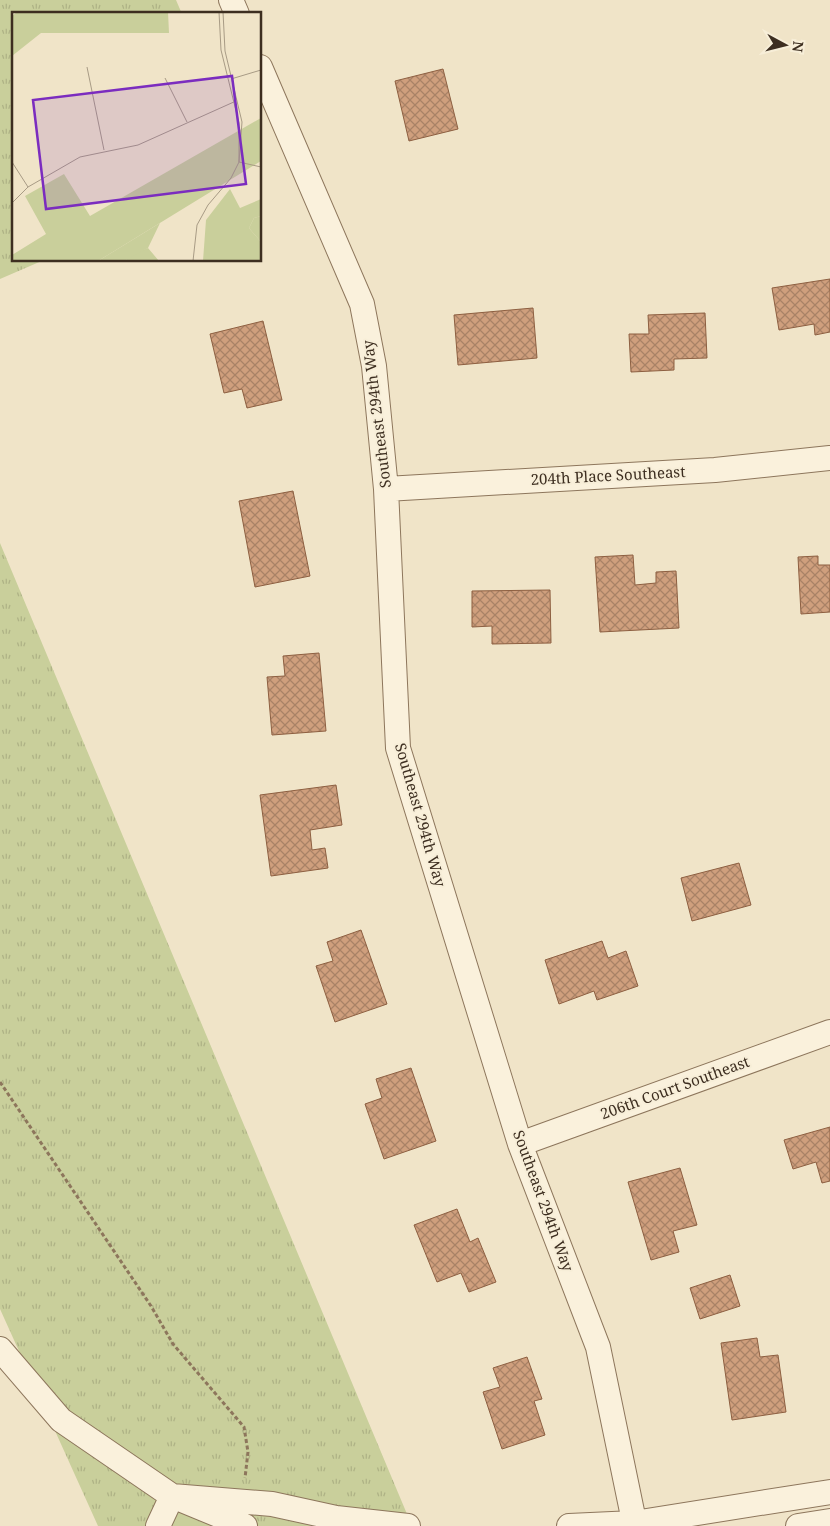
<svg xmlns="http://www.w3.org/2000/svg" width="830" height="1526" viewBox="0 0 830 1526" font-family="'Noto Serif',serif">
<defs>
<pattern id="grass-tufts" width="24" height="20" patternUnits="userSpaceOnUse" patternTransform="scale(1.25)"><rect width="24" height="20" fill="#c9cf9b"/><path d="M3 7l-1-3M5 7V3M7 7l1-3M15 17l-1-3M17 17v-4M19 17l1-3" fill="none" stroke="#aeb285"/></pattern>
<pattern id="building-cross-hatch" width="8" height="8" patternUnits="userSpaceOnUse" patternTransform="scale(1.25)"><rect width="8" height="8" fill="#cf9f7d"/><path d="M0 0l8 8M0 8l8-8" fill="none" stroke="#a98266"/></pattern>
</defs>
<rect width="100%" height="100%" fill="#f0e4c8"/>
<path fill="url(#grass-tufts)" d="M0,0H176L182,14H14V260H44L0,279Z
M0,543L412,1526H98L0,1309Z"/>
<path fill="url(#building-cross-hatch)" stroke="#8d5f41" d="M443,69L458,129L409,141L395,81Z
M830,279V332L815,335L814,324L779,330L772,288Z
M533,308L537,358L458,365L454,315Z
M705,313L707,358L674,359V370L631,372L629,334H649L648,315Z
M263,321L282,400L247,408L242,389L224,393L210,334Z
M293,491L310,576L255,587L239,501Z
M633,555L635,585L656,583V572L676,571L679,628L600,632L595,557Z
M818,556V565H830V612L801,614L798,557Z
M550,590L551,643L492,644V626L472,627V591Z
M319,653L326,731L272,735L267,677L285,676L283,656Z
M336,785L342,825L310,830L312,850L325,848L328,868L271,876L260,795Z
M739,863L751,905L692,921L681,878Z
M361,930L387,1004L335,1022L316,966L333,961L327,942Z
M602,941L608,958L626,951L638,986L597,1000L594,991L559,1004L545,960Z
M411,1068L436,1141L384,1159L365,1104L382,1098L376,1079Z
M830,1127V1181L822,1183L816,1162L793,1169L784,1140Z
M680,1168L697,1225L673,1231L679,1252L651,1260L628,1182Z
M457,1209L470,1242L478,1238L496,1282L469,1292L461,1273L437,1282L414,1225Z
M730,1275L740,1306L700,1319L690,1288Z
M757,1338L760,1357L778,1355L786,1412L732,1420L721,1343Z
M527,1357L542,1399L534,1401L545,1435L502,1449L483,1392L500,1387L493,1368Z"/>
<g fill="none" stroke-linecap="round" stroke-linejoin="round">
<g stroke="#8d765c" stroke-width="26">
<path id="minor" d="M231,0L237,14
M260,67L362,304L374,366L386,489L398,748L520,1144L598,1347L635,1526
M386,489L715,470L830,458
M520,1144L830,1032
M0,1349L61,1420L172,1496L158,1526
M245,1526L172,1496L272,1504L336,1518L408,1526
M569,1526L634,1523L830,1492
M798,1526L830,1521"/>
</g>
<path stroke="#8d765c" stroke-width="3" stroke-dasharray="4 2.5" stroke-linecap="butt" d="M0,1082L151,1306L173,1344L244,1427L248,1452L245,1478"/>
<use href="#minor" stroke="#faf1dc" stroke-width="24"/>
</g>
<g text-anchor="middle" stroke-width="4" stroke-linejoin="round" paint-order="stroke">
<g font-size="15" fill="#3d2e20" stroke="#f7eed8">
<text transform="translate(377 414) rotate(-97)" y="5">Southeast 294th Way</text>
<text transform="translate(608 476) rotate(-3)" y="5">204th Place Southeast</text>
<text transform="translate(420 815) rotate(74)" y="5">Southeast 294th Way</text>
<text transform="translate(675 1088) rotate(-20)" y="5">206th Court Southeast</text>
<text transform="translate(543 1201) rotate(70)" y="5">Southeast 294th Way</text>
</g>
</g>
<g transform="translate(12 12)">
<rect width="249" height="249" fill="#f0e4c8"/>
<path d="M249,106V149L86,249H0V243L34,222L13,184L52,162L78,204ZM249,204V230L237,216L242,206ZM136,236L147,249H112L123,241Z" fill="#c9cf9b"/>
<path d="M5,0H156L157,21H29L0,44V4ZM218,177L228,196L249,187V204L242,206L237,216L249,230V249H191L194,208ZM148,211L136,236L112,249H86Z" fill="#c9cf9b"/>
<path fill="none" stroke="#a89b85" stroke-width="1" d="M207,0L209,38L227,111V150L230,110L213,39L211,0M75,55L92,138M153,66L175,110M219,67L249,58M0,150L16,175M0,191L16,175L68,145L126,133L224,89M181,249L185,213L196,193L219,166L227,150L249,155"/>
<path fill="#7b2cbf" fill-opacity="0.15" stroke="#7b2cbf" stroke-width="2.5" d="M220,64L234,172L34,197L21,88Z"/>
<rect width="249" height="249" fill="none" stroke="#3d2e20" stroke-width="2.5"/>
</g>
<g transform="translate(785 45) rotate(97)" stroke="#f7eed8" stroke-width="4" paint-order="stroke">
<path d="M0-4L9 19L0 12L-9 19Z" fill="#3d2e20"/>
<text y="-8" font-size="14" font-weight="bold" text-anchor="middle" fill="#3d2e20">N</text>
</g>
</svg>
